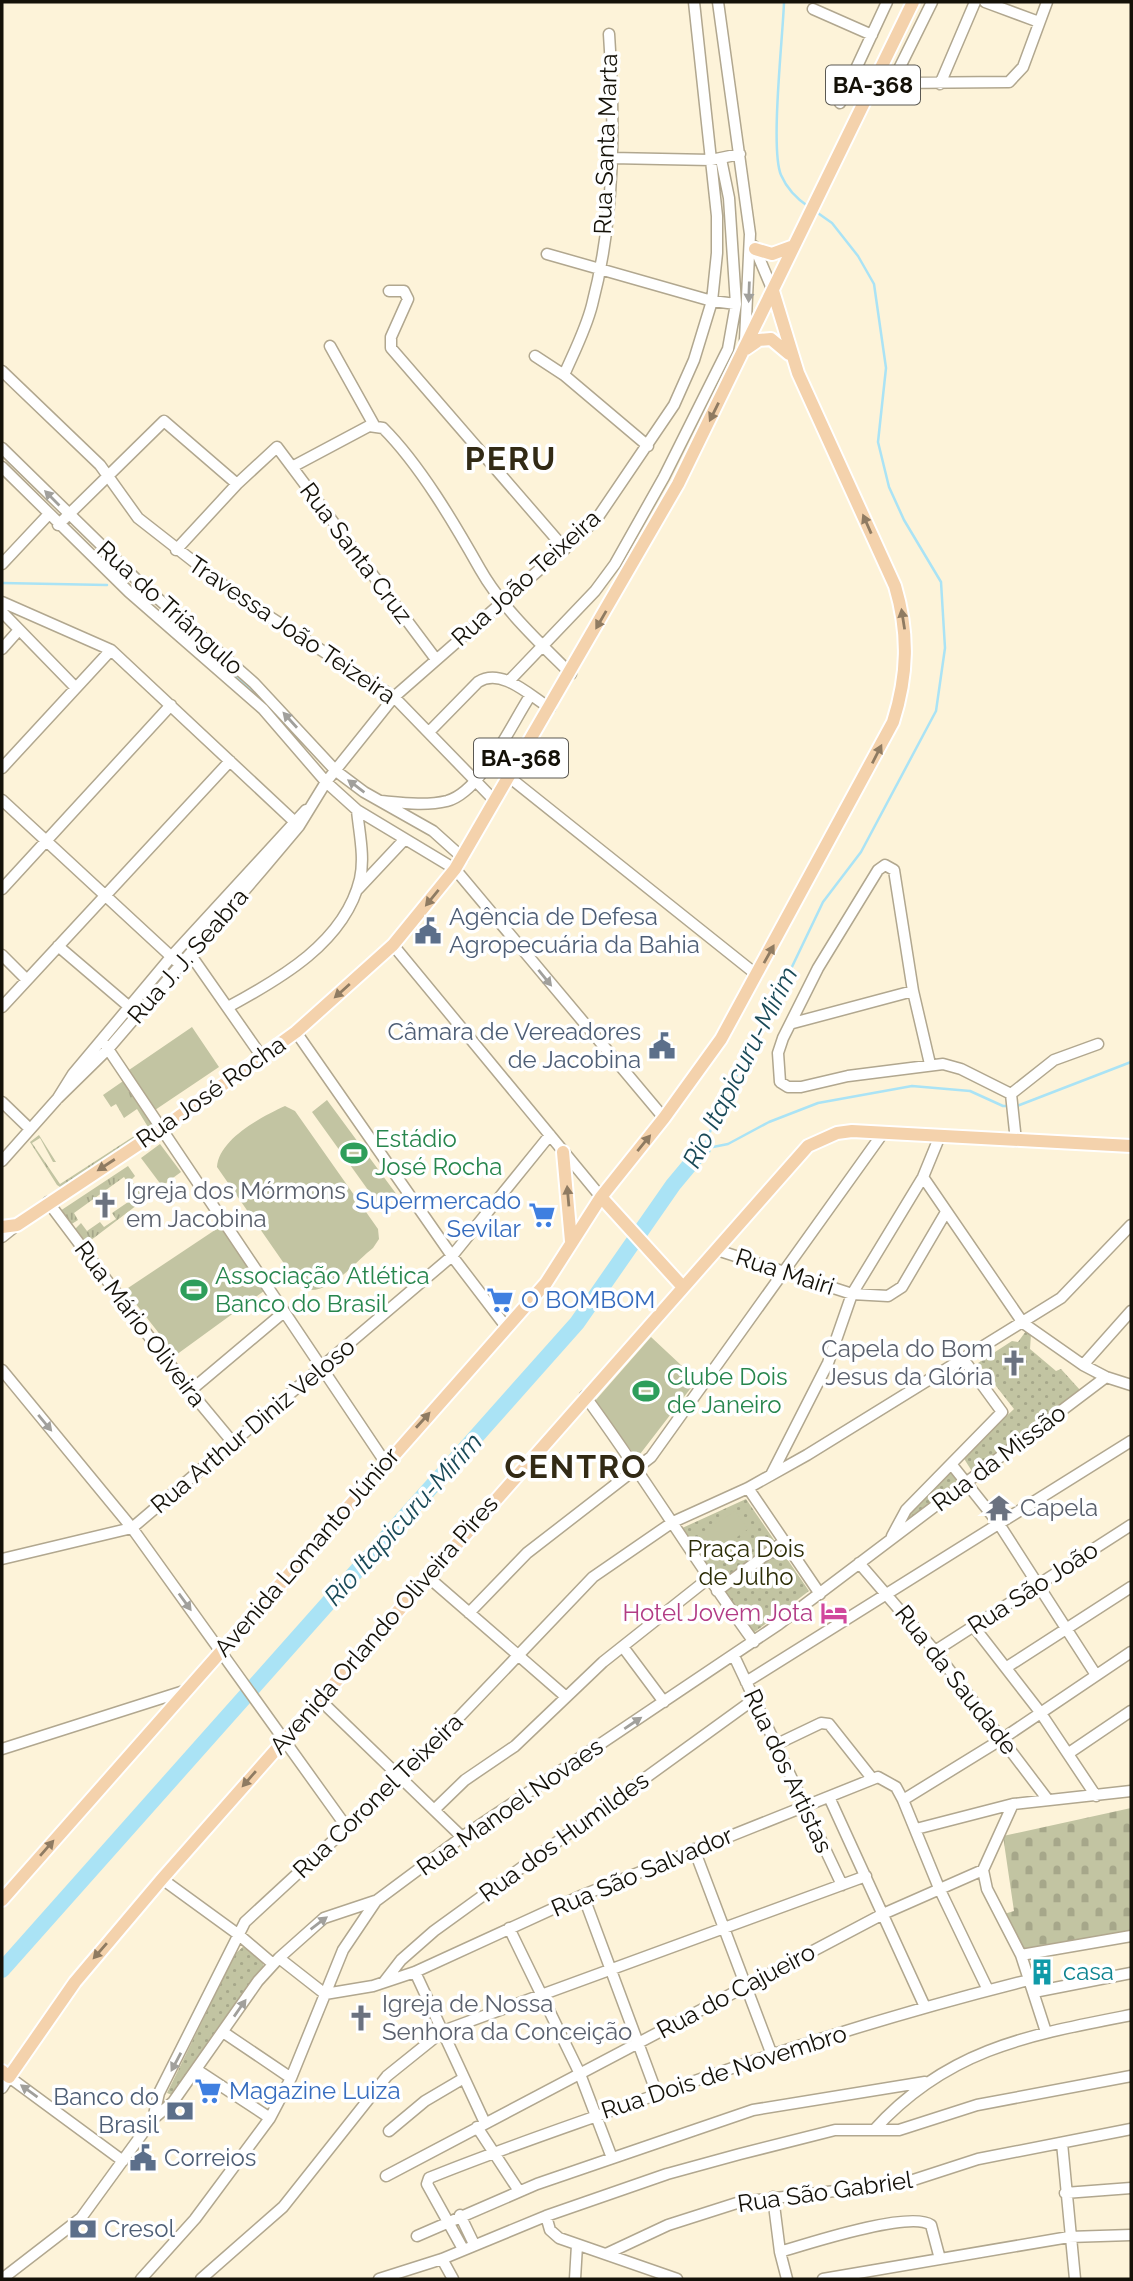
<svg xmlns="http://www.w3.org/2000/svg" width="1133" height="2281" viewBox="0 0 1133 2281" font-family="Raleway,sans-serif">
<defs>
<pattern id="grass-tufts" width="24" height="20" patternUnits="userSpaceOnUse" patternTransform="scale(1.75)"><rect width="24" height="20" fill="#c2c4a2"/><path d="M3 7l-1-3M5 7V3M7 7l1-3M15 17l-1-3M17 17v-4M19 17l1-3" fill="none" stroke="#a6a78a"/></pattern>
<pattern id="cemetery-stones" width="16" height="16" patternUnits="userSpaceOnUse" patternTransform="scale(1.75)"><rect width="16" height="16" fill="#c2c4a2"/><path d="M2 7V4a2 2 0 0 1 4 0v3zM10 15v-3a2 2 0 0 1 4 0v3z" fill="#a6a78a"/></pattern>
<pattern id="park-dots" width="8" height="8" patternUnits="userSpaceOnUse" patternTransform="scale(1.75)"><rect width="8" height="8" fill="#c2c4a2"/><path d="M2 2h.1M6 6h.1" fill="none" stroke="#a6a78a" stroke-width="1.8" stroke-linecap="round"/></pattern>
</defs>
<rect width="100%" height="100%" fill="#fdf3d9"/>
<path fill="url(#grass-tufts)" d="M129,1077L160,1124L63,1189L57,1185L30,1142L39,1135L56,1162H53L40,1138L32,1143L60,1184L148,1127L137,1109L124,1118L116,1104L111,1107L103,1095Z
M128,1166L135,1176L131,1180L143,1197L162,1186L82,1247L71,1233L81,1223L87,1231L100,1222L104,1227L116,1219L112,1213L137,1196L124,1177L74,1213L78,1220L67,1227L57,1213Z"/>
<path fill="url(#cemetery-stones)" d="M1131,1808V1932L1024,1951L1004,1914L1014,1911L1003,1836Z"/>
<path fill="url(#park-dots)" d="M1026,1331L1031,1334L1030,1349L1056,1371L1061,1369L1080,1390L973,1473L963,1457L1014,1409L978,1363L1012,1341L1018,1342Z
M951,1470L961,1482L904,1523L905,1516Z
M746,1499L809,1591L752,1634L680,1529Z
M247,1943L264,1959L263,1968L175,2096L167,2093L235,1954Z"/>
<path fill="#c2c4a2" d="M192,1027L219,1067L155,1110L129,1070Z
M327,1100L397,1195L381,1208L312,1112Z
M285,1106L295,1111L378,1229L379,1239L373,1248C354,1263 326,1299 301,1288L217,1167C219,1139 261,1117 285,1106Z
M160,1144L181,1172L162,1186L141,1158Z
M221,1226L264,1291L176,1355L125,1290Z
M651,1337L697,1380L637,1458L594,1402Z
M735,1511L748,1529L714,1554L700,1534Z"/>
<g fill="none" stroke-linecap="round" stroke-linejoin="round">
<path stroke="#aae3f5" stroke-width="2.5" d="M784,2C783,36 770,149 781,175C787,189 797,199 809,207
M2,583L107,585
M127,586L261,698L285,723
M703,1149L725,1095L756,1042L823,902L861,852L936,711L945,648L941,582L904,520L889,487L878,442L886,368L874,284L858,256L832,223L815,211
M703,1149L728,1144L769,1122L818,1103L912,1086L970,1091L1003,1106H1017L1131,1062"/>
<path stroke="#aae3f5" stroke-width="16" d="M2,1970L577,1323L673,1185L703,1149"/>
<g stroke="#b1a78f" stroke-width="13">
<path id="minor" d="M718,2L750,234L745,340
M985,2L1039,22
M813,9L872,35
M892,83L1009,82L1023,67L1047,2
M940,84L975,2
M874,85L892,83L932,2
M840,103L887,2
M611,158L711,160L740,154
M754,246L773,291
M547,254L712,301L736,304
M389,291H404L408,299L391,337V348L565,549
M330,346L374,425
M535,356L564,375L648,446
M2,371L100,465L138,518L239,597L394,697L495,801
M564,375C574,352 586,329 592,305C615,218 615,123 609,34
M2,448L138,581L254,683L336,771L364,792L433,831L463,858
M2,467L129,592L263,709L326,782L357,810L455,869L664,1118
M292,467L369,426L383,428C420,465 454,523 480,569C502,608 539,642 571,674
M58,525L164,421L237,484
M176,550L237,484L277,447L435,658
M2,564L48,515
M2,602L111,650L297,824
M2,612L75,687
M2,649L18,631
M509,681L595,591L615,564L664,477L728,349L736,304L729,198L721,159
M429,732L478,682C502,667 530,696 550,708
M2,768L111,650
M509,777L757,975
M2,800L176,961
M381,801C403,803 426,806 447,801C481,792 511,725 530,696
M2,889L171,705
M358,889L404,840
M393,945L601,1197
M58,946L133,1010
M190,954L262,1057
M2,955L27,980
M913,991L894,870L885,865L878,870L818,968L783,1038L778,1053L780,1082L788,1087H801L848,1076L943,1064L961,1069L1011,1094
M2,1007L230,761
M228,1007C280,979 345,942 360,879C365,857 359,832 357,810
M793,1023L913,991L930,1064
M296,1032L452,1256L507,1328
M102,1040L385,1462
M1011,1094L1054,1060L1098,1044
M1011,1094L1016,1141
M58,1098L109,1048L262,870L299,826L326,782L394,697L596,520L674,405L694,360L712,301L717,253V216L694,2
M2,1102L30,1129
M2,1161L58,1098L73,1074L171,957L306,810
M923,1177L1023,1323L1083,1365L1106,1377L1131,1385
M48,1202L190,1391L234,1444
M2,1237L17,1225
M717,1250L852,1294L888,1296L902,1287L946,1212
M1083,1365L1131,1311
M2,1370L132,1528L348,1829
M190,1391L284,1312
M585,1396C644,1476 695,1561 754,1642
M952,1465L999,1524L1096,1675
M771,1475L828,1363L852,1294L923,1177L939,1138
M748,1488L820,1594
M892,1536L906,1510L1002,1412L964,1360
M2,1559L132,1528L452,1256L550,1135
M859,1563L935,1651L1048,1800
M428,1577L565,1696
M717,1591L783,1542
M469,1613L527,1553L651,1457L883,1133
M974,1627L1040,1712L1096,1796
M623,1647L664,1702
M935,1651L1131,1525
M734,1656L842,1885
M1007,1667L1131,1587
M746,1682L1131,1441
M319,1699L462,1837
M775,1745L821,1723L829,1724L871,1777
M2,1749L184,1691
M1069,1753L1131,1711
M829,1797L925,2007
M903,1800L1002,1739L1131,1652
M434,1810L465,1780L515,1746L603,1662L709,1578
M916,1829L1013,1804L1131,1791
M694,1849L772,2055
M983,1870L987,1889L1021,1955L1046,2032
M162,1879L239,1935L273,1964
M583,1895L657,2094
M509,1928L580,2074L612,2158
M1021,1955L1131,1936
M279,1958L325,1994
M415,1972L485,2123
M384,1982L401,1960L434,1931L753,1700
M1034,1992L1131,1973
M325,1994L373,1986L415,1972L583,1895L878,1777L896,1787L903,1800L939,1888L988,1990
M223,2032L291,2078
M197,2070L270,2118
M2,2088L9,2077L123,2161
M153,2119L159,2093L245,1922L401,1778L593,1577L673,1522L748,1488L807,1455L1061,1298L1131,1225
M477,2127L519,2191
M874,2130C947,2049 1029,2035 1131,2015
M389,2131L425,2101L464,2078
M1062,2143L1075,2279
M386,2176L883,1914L983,1870L1013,1804
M1065,2193L1131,2188
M773,2197L780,2252L787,2279
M460,2215L474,2244
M546,2216L550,2230L559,2238L677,2279
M417,2236L537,2184L753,2110L925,2082
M463,2249L427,2184L429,2178C505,2147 582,2122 658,2094C780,2050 904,2011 1029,1980
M780,2252C807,2244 910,2210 931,2225L940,2259
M606,2254L668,2225L740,2202L904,2183L978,2159L1131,2129
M442,2259L453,2279
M2,2279L81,2218L153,2119L173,2102L258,1981L279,1958L324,1918L375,1901
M141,2279L195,2219L270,2118L291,2078L343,1950L376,1901L462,1837L779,1624L1106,1377
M201,2279L283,2207L387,2076L443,2031L866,1876
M379,2279L442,2259L546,2216L667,2174L740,2154L835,2130H899L977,2105L1131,2076
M575,2279L577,2245
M823,2279L1069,2237L1131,2235"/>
</g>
<g stroke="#fff" stroke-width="16">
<path id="major" d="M755,249L772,254L794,246
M746,349L759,340L771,339L789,354
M563,1152L571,1241
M601,1197L682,1286
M2,1227L17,1225L163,1128L296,1032L393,945L455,869L678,484L913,2
M2,1900L546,1283L601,1197L664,1118L721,1039L893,722C908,675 909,633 895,586L798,373L773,291
M2,2071L9,2077L75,1982L162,1879L808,1146L837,1133L852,1131L1131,1146"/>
</g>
<use href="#minor" stroke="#fff" stroke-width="10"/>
<use href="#major" stroke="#f4d2ac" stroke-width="12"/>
</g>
<defs><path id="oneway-solid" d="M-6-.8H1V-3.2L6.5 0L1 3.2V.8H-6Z" transform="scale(1.75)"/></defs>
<g fill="#a1a09c">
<use href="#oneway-solid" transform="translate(749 292) rotate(92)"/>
<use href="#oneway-solid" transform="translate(52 498) rotate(-135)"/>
<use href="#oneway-solid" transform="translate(290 720) rotate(-132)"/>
<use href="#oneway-solid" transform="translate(356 786) rotate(-143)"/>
<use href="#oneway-solid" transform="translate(545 978) rotate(51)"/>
<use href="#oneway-solid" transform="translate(45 1423) rotate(50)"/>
<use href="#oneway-solid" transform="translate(185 1602) rotate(54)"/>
<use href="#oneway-solid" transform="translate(633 1723) rotate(-34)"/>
<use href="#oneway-solid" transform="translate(319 1923) rotate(-37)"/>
<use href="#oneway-solid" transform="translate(240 2008) rotate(-55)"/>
<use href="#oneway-solid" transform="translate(176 2062) rotate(118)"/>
<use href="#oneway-solid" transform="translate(29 2091) rotate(-144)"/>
</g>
<g fill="#8f7b62">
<use href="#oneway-solid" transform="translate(714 412) rotate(116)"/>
<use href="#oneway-solid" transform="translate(867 524) rotate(-114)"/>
<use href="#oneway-solid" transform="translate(903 619) rotate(-99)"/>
<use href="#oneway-solid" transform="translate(601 620) rotate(120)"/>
<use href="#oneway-solid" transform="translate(877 754) rotate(-63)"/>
<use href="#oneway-solid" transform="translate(432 898) rotate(129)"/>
<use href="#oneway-solid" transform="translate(769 954) rotate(-61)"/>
<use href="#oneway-solid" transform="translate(342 991) rotate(138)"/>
<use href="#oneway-solid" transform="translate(644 1143) rotate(-51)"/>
<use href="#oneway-solid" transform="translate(106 1165) rotate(147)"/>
<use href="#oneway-solid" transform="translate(568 1196) rotate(-95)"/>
<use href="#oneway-solid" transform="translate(423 1420) rotate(-48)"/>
<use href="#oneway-solid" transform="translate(249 1779) rotate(131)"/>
<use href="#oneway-solid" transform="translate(47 1848) rotate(-49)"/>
<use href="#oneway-solid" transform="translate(100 1951) rotate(131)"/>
</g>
<defs>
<g id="civic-bare" transform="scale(2.1)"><path d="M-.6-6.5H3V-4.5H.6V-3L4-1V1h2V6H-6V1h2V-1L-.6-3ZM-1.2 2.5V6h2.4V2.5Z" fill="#5c6f8a" stroke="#fff" stroke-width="2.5" paint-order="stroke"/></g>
<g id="stadium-bare" transform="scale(2.1)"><path d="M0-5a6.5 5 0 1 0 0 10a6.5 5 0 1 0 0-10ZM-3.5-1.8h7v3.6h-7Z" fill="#2e9e5b" stroke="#fff" stroke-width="2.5" paint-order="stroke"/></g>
<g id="church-bare" transform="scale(2.1)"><path d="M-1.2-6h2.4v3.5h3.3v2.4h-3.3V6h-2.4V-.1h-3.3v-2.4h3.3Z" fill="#6b7280" stroke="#fff" stroke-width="2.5" paint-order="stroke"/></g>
<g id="supermarket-bare" transform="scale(2.1)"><path d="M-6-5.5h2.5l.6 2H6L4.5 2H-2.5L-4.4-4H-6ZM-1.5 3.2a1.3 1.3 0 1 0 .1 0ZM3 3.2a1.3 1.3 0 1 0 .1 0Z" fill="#3f7fe0" stroke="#fff" stroke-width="2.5" paint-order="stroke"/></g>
<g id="temple-bare" transform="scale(2.1)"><path d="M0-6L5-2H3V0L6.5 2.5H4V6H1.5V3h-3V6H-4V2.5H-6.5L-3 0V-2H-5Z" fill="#6b7280" stroke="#fff" stroke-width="2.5" paint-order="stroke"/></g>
<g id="hotel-bare" transform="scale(2.1)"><path d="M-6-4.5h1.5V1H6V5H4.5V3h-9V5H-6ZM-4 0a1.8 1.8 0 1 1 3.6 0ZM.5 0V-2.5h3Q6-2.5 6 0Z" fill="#d1479c" stroke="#fff" stroke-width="2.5" paint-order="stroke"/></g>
<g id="building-bare" transform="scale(2.1)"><path d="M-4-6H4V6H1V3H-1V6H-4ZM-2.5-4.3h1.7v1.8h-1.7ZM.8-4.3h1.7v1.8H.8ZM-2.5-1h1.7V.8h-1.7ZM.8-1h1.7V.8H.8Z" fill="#0f9aa8" stroke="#fff" stroke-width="2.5" paint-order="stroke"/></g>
<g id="bank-bare" transform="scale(2.1)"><path d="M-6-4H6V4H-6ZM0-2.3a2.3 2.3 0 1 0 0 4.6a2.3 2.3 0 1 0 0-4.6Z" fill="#5c6f8a" stroke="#fff" stroke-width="2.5" paint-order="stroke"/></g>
</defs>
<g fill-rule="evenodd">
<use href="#civic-bare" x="428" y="931"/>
<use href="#civic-bare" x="662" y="1046"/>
<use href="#stadium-bare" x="354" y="1153"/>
<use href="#church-bare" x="105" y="1205"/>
<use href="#supermarket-bare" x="542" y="1215"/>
<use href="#stadium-bare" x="194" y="1290"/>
<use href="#supermarket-bare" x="500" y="1300"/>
<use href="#church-bare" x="1014" y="1363"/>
<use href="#stadium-bare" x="646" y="1391"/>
<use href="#temple-bare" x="999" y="1508"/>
<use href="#hotel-bare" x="834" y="1613"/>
<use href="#building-bare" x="1042" y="1972"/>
<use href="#church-bare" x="361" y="2018"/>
<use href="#supermarket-bare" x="208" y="2091"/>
<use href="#bank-bare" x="180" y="2111"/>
<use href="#civic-bare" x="143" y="2158"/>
<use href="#bank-bare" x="83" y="2229"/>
</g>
<g text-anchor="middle" stroke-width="7" stroke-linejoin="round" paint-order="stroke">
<g fill="#fff" stroke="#5a5852" stroke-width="2">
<rect x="826" y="65.5" width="94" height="39" rx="5"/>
<rect x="474" y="738.5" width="94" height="39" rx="5"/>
</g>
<g font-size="23" font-weight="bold" fill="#141108">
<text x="873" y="93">BA-368</text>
<text x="521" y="766">BA-368</text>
</g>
<g font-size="24" fill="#141108" stroke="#fff">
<text transform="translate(606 144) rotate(-88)" y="8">Rua Santa Marta</text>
<text transform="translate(356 553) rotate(53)" y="8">Rua Santa Cruz</text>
<text transform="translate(526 578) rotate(-42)" y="8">Rua João Teixeira</text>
<text transform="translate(170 608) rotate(42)" y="8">Rua do Triângulo</text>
<text transform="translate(292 630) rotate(34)" y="8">Travessa João Teizeira</text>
<text transform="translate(188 956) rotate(-49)" y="8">Rua J. J. Seabra</text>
<text transform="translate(211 1092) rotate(-35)" y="8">Rua José Rocha</text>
<text transform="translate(785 1272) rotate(18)" y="8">Rua Mairi</text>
<text transform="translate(140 1324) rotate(53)" y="8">Rua Mário Oliveira</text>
<text transform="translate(253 1426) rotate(-40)" y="8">Rua Arthur Diniz Veloso</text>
<text transform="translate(999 1458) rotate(-37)" y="8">Rua da Missão</text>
<text transform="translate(307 1552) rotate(-49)" y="8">Avenida Lomanto Júnior</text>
<text transform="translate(1033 1588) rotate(-33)" y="8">Rua São João</text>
<text transform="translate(384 1625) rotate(-49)" y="8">Avenida Orlando Oliveira Pires</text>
<text transform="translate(956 1680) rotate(52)" y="8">Rua da Saudade</text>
<text transform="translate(788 1771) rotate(65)" y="8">Rua dos Artistas</text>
<text transform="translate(378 1796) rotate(-44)" y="8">Rua Coronel Teixeira</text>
<text transform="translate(510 1807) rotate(-35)" y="8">Rua Manoel Novaes</text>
<text transform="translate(564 1837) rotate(-36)" y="8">Rua dos Humildes</text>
<text transform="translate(642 1872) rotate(-23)" y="8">Rua São Salvador</text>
<text transform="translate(736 1991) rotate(-28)" y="8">Rua do Cajueiro</text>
<text transform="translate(724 2072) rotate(-18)" y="8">Rua Dois de Novembro</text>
<text transform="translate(825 2192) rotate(-8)" y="8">Rua São Gabriel</text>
</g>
<g font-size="24" fill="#4e5e75" stroke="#fff" text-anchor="start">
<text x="449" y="925">Agência de Defesa<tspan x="449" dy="28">Agropecuária da Bahia</tspan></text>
<text x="641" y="1040" text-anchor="end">Câmara de Vereadores<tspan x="641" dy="28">de Jacobina</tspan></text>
<text x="159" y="2105" text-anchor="end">Banco do<tspan x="159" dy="28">Brasil</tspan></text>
<text x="164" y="2166">Correios</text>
<text x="104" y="2237">Cresol</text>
</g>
<g font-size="24" fill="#27864d" stroke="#fff" text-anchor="start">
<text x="375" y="1147">Estádio<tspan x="375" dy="28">José Rocha</tspan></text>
<text x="215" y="1284">Associação Atlética<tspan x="215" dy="28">Banco do Brasil</tspan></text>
<text x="667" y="1385">Clube Dois<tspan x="667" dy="28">de Janeiro</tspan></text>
</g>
<g font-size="24" fill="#5b616d" stroke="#fff" text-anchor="start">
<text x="126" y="1199">Igreja dos Mórmons<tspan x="126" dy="28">em Jacobina</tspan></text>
<text x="993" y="1357" text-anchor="end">Capela do Bom<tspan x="993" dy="28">Jesus da Glória</tspan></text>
<text x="1020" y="1516">Capela</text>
<text x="382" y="2012">Igreja de Nossa<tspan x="382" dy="28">Senhora da Conceição</tspan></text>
</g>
<g font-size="24" fill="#366cbe" stroke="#fff" text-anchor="start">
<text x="521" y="1209" text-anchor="end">Supermercado<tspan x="521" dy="28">Sevilar</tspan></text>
<text x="521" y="1308">O BOMBOM</text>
<text x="229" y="2099">Magazine Luiza</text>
</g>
<g font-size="24" fill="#2c2d06" stroke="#fff">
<text x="746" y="1557">Praça Dois<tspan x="746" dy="28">de Julho</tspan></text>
</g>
<g font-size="24" fill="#b23c85" stroke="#fff" text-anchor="end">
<text x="813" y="1621">Hotel Jovem Jota</text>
</g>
<g font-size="24" fill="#0d838f" stroke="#fff" text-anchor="start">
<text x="1063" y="1980">casa</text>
</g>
<g font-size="26" font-style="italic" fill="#1a4a58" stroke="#fff">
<text transform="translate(740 1067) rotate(-63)" y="9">Rio Itapicuru-Mirim</text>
<text transform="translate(403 1519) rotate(-48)" y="9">Rio Itapicuru-Mirim</text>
</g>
<g font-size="32" font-weight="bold" letter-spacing="2" fill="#322a15" stroke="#fff">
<text x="511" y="470">PERU</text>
<text x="576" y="1478">CENTRO</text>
</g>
</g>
<rect width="1133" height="2281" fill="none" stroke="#141108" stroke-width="7"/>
</svg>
